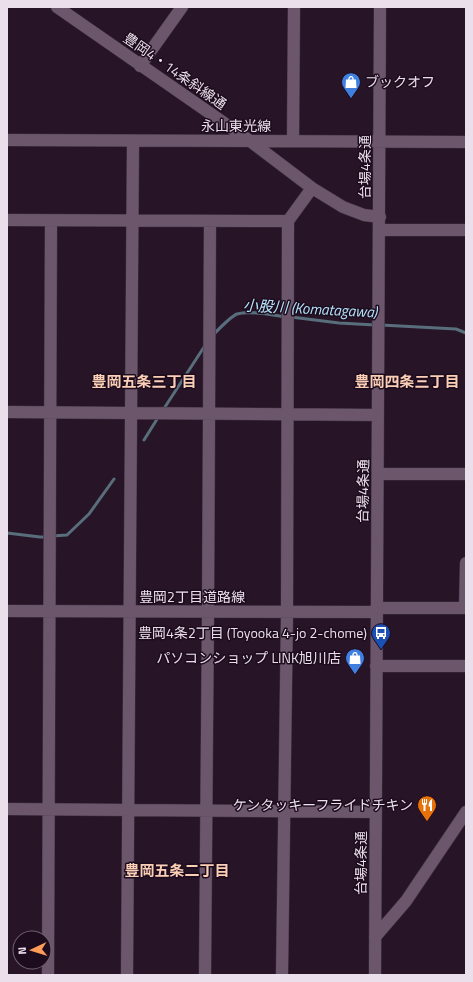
<svg xmlns="http://www.w3.org/2000/svg" width="473" height="982" viewBox="0 0 473 982" font-family="'Titillium Web','Noto Sans JP',sans-serif">
<rect width="100%" height="100%" fill="#271527"/>
<g fill="none" stroke-linecap="round" stroke-linejoin="round">
<path stroke="#596e7c" stroke-width="3" d="M291,317L339,323L375,325
M381,325L456,329L466,333
M213,335C219,329 230,317 237,314C250,310 272,315 285,317
M163,410L206,344
M144,440L159,416
M7,533L40,537H47
M52,536L67,535L89,514L114,479"/>
<g stroke="#3f3340" stroke-width="13">
<path id="minor" d="M57,7L250,141L312,188L343,207L364,215L380,217
M140,66L182,7
M7,140L466,142
M293,141L294,7
M7,220L288,221
M379,230H466
M7,412L378,415
M378,474H466
M376,608H466
M465,608L466,563
M7,611L376,612
M376,666H466
M7,809L376,812
M375,937L406,901L466,812
M48,975L51,221
M127,975L133,142
M205,975L208,612L210,222
M282,975L287,613L288,221L312,188
M375,975L380,7"/>
</g>
<use href="#minor" stroke="#6c566c" stroke-width="12"/>
</g>
<defs>
<g id="shop-pin" transform="scale(1)"><path d="M0 17L-7.5 6A9.5 9.5 0 1 1 7.5 6Z" fill="#3f7fe0" stroke="#1d0c1e"/><path d="M-5-2.5h2.3a2.7 3.5 0 0 1 5.4 0H5L5.5 6h-11ZM-1.5-2.5h3a1.5 2.3 0 0 0-3 0Z" fill="#fff"/></g>
<g id="bus-pin" transform="scale(1)"><path d="M0 17L-7.5 6A9.5 9.5 0 1 1 7.5 6Z" fill="#1a4fb4" stroke="#1d0c1e"/><path d="M-5-6H5V4H4V6H2V4H-2V6H-4V4H-5ZM-3.5-4V0h7V-4ZM-3.5 1.2v1.5H-2V1.2ZM2 1.2v1.5H3.5V1.2Z" fill="#fff"/></g>
<g id="restaurant-pin" transform="scale(1)"><path d="M0 17L-7.5 6A9.5 9.5 0 1 1 7.5 6Z" fill="#e8710a" stroke="#1d0c1e"/><path d="M-5-6h1v4h1v-4h1v4h1v-4h1v5L-1.5 .5V6h-2V.5L-5-1ZM5-6V6H3V1.5H1.5Q1.5-4 5-6Z" fill="#fff"/></g>
</defs>
<g fill-rule="evenodd">
<use href="#shop-pin" x="351" y="82"/>
<use href="#bus-pin" x="381" y="633"/>
<use href="#shop-pin" x="355" y="658"/>
<use href="#restaurant-pin" x="427" y="805"/>
</g>
<g text-anchor="middle" stroke-width="3" stroke-linejoin="round" paint-order="stroke">
<g font-size="14" fill="#ebdfeb" stroke="#1d0c1e">
<text transform="translate(175 71) rotate(35)" y="5">豊岡4・14条斜線通</text>
<text x="236" y="131">永山東光線</text>
<text transform="translate(365 167) rotate(-90)" y="5">台場4条通</text>
<text transform="translate(363 491) rotate(-89)" y="5">台場4条通</text>
<text x="192" y="602">豊岡2丁目道路線</text>
<text transform="translate(361 863) rotate(-90)" y="5">台場4条通</text>
</g>
<g font-size="14" fill="#ebdfeb" stroke="#1d0c1e" text-anchor="end">
<text x="365" y="87" text-anchor="start">ブックオフ</text>
<text x="367" y="638">豊岡4条2丁目 (Toyooka 4-jo 2-chome)</text>
<text x="341" y="663">パソコンショップ LINK旭川店</text>
<text x="413" y="810">ケンタッキーフライドチキン</text>
</g>
<g font-size="15" font-style="italic" fill="#b3e3fb" stroke="#1d0c1e">
<text transform="translate(310 309) rotate(3)" y="5">小股川 (Komatagawa)</text>
</g>
<g font-size="15" font-weight="bold" fill="#fbcfb6" stroke="#1d0c1e">
<text x="144" y="387">豊岡五条三丁目</text>
<text x="407" y="387">豊岡四条三丁目</text>
<text x="177" y="876">豊岡五条二丁目</text>
</g>
</g>
<rect width="473" height="982" fill="none" stroke="#ebdfeb" stroke-width="16"/>
<g transform="translate(32 950) rotate(266)"><circle r="19" fill="#1d0c1e" stroke="#6f6070"/>
<path d="M0-3L7 15L0 10L-7 15Z" fill="#fe9b59"/>
<text y="-6" font-size="11" font-weight="bold" text-anchor="middle" fill="#ebdfeb">N</text>
</g>
</svg>
